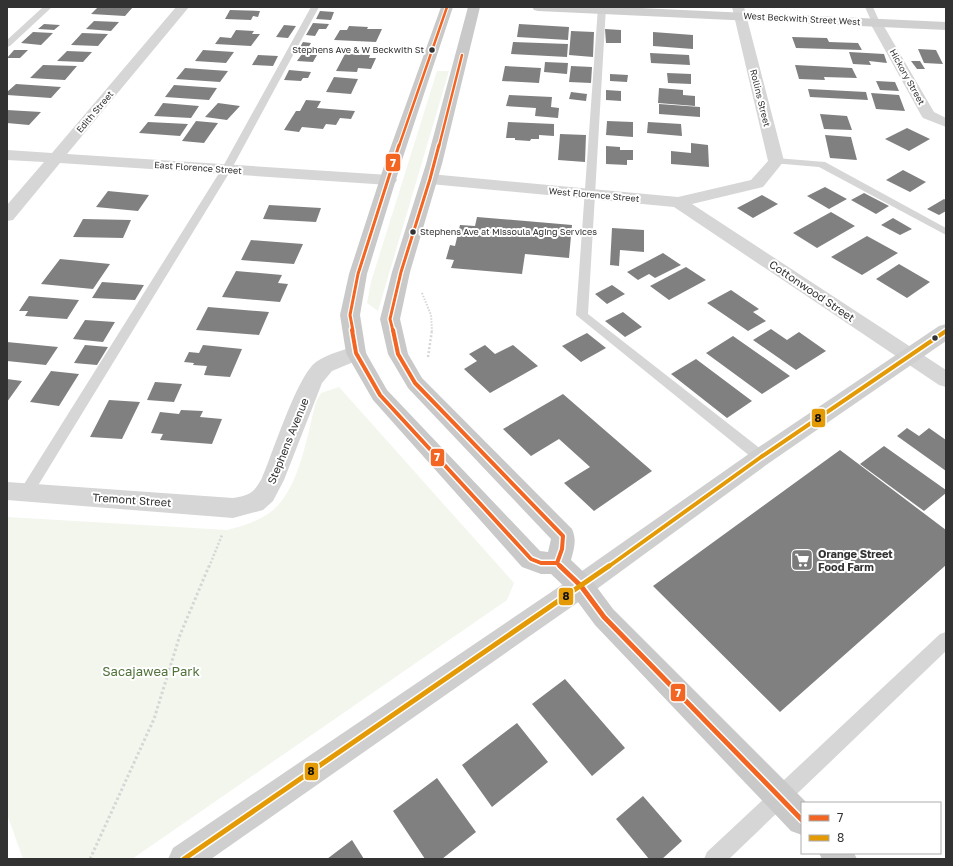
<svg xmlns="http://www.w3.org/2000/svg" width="953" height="866" viewBox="0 0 953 866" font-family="'Golos Text',sans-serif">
<rect width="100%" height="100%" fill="#fff"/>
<path fill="#f2f6ed" d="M437,71H449L378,311L367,303L371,282Z
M339,387L514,583L507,600L132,859H23L7,814V517L227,530C243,526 259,521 272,511C300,488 307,435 316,402L321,393Z"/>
<path fill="#808080" d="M98,7H133L125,16L91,14Z
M230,10L260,11L258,17L253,16L251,20L225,19Z
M320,11L334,12L331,20L316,19Z
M94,21L119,22L111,31L86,29Z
M313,23L329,24L326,29H319L315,36L306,35Z
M44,24L60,25L54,30L38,29Z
M519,24L569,27L568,40L517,37Z
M284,25L296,26L288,38L276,37Z
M349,26L368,27L367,29H382L376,42L334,40L340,30H347Z
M605,29L621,30V43H606Z
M236,30L254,31L252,34H260L251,46L215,44L220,37L231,38Z
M571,31L594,32L593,57L569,55Z
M33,32L53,33L41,45L21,43Z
M653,32L693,35V49L653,46Z
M82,33L108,34L98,46L71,45Z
M792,37L827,38L829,42L858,43L862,50L796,48Z
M303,42L311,43L305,53L297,52Z
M513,42L568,44L567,57L511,54Z
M918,49L936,50L943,64L924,63Z
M14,50H28L20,58H7Z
M203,50L234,52L226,63L195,61Z
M67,51L92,52L83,62L57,61Z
M849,52L884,54L887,63L869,61L871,65L853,64Z
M650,53L689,55L690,65L651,63Z
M302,54L317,55L313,62L297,61Z
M345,54L370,55L369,58H376L371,69L358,68L357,72L336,71Z
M258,55L278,56L273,66L252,65Z
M911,61H920L925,69H917Z
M545,62L568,63L567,74L544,72Z
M43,65L77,66L65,80L30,78Z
M795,65L852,68L857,78L824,77L825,80L799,79Z
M505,66L541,68L539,83L502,81Z
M571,66L592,67L591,83L569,82Z
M185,68L228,71L220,82L176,79Z
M289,70L311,72L308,78H303L301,81L284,80Z
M667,73L691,74V84L668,83Z
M610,74L628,75L627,82L610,81Z
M334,77L358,79L351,94L326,92Z
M876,81L895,82L899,91L880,90Z
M16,84L61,87L51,98L7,95V92Z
M174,85L217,88L209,100L165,97Z
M659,88L683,90V95L695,96V106L658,103Z
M808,89L866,92L868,100L810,97Z
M606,90L621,91V101L606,100Z
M571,92L587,94L586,101L569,99Z
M871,93L899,95L905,111L876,109Z
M509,95L552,97L551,107L559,108L558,118L535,116L536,108L506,106Z
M306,100L321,101L317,108L355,111L351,119L340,118L336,125L326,124L323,129L302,127L299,132L284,130L296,111H300Z
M163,103L199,106L191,118L154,116Z
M218,103L240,106L227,120L205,117Z
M659,104L700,107V117L659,114Z
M7,110L41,112L29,125L7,123Z
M820,114L847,116L852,130L824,129Z
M196,121L218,123L204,143L182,141Z
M607,121L633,122V137L606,135Z
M148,122L188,124L180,136L139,133Z
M508,122L554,124V136L539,135V139H531L530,141L515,140V138H506Z
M648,122L681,124L682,136L647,133Z
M907,128L930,139L909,151L885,139Z
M560,134L586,135L585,162L558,160Z
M825,135L851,137L857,160L830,158Z
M691,143L708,145L709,167L671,164V151L691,153Z
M606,146L620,147V150H633V160H627V165L606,164Z
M903,170L926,182L910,192L886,180Z
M825,187L847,199L829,209L807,196Z
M108,191L149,195L138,211L96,207Z
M864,193L889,206L876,214L851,200Z
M762,195L778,204L753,218L737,208Z
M944,199L946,200V211L939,215L927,209Z
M269,205L321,208L316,222L263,219Z
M831,212L855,226L817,248L793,233Z
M477,217L572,225L569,258L525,254L522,274L451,268L454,260L446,259L450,245L455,246L460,225L475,226Z
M893,218L912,229L900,235L881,225Z
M83,219L131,220L123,238L73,237Z
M612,228L644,230V252L620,250L619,266L610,265Z
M867,236L898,253L862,275L831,257Z
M251,240L303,244L294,264L241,260Z
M663,253L681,265L655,278L649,274L638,280L627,272Z
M60,259L110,264L93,289L41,284Z
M899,264L930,282L907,298L876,279Z
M686,267L706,280L669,300L650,286Z
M236,271L282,275L278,283L288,284L280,302L222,297Z
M102,282L144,285L135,300L92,298Z
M612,285L625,294L607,304L595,294Z
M731,290L759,309L753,312L766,321L748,331L707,303Z
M29,296L79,300L67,319L25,316L28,311H19Z
M208,307L269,312L259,335L196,330Z
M623,312L642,327L625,337L605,321Z
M85,320L115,322L103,342L73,339Z
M771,329L787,340L799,332L826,351L796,370L753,340Z
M587,333L606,348L581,362L562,346Z
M733,336L790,376L762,394L706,353Z
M7,342L58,347L46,365L7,361Z
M85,345L108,347L97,365L74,363Z
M203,345L242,349L230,377L204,375L207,366L193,365L194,363L184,362L189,352L199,353Z
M485,345L495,354L513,345L538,366L490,393L464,369L477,361L469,354Z
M696,359L752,401L727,418L671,374Z
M51,371L79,374L59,406L30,402Z
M7,379L22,381L7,402Z
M155,382L182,384L174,402L147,400Z
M563,394L652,471L594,511L564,483L590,467L559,439L531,456L503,429Z
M109,400L140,402L122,439L90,437Z
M181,410L203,411L200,417L222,419L212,444L160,440L163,434L151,433L160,412L179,414Z
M907,428L919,436L929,428L946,440V471L897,436Z
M884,446L946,490V493L924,511L860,464Z
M840,450L946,530V565L780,712L653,586Z
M565,679L625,748L592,776L532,704Z
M517,723L548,762L492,807L462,765Z
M437,778L476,832L442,859H425L393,811Z
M643,796L682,841L662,859H649L616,819Z
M352,840L364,859H327Z"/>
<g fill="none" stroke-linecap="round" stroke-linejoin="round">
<path stroke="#d6d6d6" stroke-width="2" stroke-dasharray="1.5 1.5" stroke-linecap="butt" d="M422,293L431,315L432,331"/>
<path stroke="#d6d6d6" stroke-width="2.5" stroke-dasharray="2 2" stroke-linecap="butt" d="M428,357L432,330
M209,567L222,535"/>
<path stroke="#d6d6d6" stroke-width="3" stroke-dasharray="2.5 2.5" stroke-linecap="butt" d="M90,859L154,719L180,635L209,566"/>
<path fill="#d6d6d6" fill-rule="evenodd" d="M43,7H52L10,46L7,47V40Z
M311,7H319L231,170L31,497L26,499L21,497L19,493L21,489L221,170Z
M598,7H606L588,314L766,453L768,457L766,461L761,463L756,461L576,315Z
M865,7H873L880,23L879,25H873Z
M776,158L825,162L946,228V235L819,167L772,163L771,161L772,159Z
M946,632V651L729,859H704L707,852L940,634Z"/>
<path fill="#d6d6d6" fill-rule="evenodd" d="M176,7H189L67,154L389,175L395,177L397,180L395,183L389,185L60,163L13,220L7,221V205L44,162L7,160V150L52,153Z
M732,7H744L784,161L763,187L692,204L946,370V387L939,385L674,207L430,184L424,182L422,179L424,176L430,174L678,197L751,180L768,161Z
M876,19L880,20L882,23L934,112L946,118V127L923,118L921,115L870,23L872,20Z
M356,346L363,348L366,353L363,358L332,371L322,383L284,480L273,501L263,510L233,518L7,500V482L233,498C250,495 253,494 262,478C273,453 297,376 316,362C327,354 344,350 356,346Z"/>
<path fill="#cfcfcf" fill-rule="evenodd" d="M532,7H618L946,22V30L538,11L534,10Z
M946,324V341L769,463L590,594L211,859H168L173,848L572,578L753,451L939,326Z"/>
<path fill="#c9c9c9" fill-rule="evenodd" d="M441,7H453L402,160L367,274L360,315L366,353L387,390L540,551L548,552L551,539L408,388L388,354L380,319L392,272L426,164L468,7H480L442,164L410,272L400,319L408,354L422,378L572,529C577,540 574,549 571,560L590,578L613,609L807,803H802V835L791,831L595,625L572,594L551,574H541L522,567L373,400L346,353L340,315L349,274L386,160Z
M819,853H854L857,859H822Z"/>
<g stroke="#fff" stroke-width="4.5">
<path id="bus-1-far3" d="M399,146L447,7
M439,146L462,55"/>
</g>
<g stroke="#fff" stroke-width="5.5">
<path id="bus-1-far2" d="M353,331L350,315L358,274L399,145
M393,331L390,319L401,272L430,179L439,145"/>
</g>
<g stroke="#fff" stroke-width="7">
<path id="bus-1-far1" d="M352,330L356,353L380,395L531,559L541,563H557
M393,330L398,354L415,383L563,536L562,549L557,563
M557,563L561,567"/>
</g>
<g stroke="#fff" stroke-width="8">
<path id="bus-1" d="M560,566L581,586L604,617L802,820"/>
</g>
<g stroke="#fff" stroke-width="7">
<path id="bus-2-far1" d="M608,567L761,457L946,331"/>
</g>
<g stroke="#fff" stroke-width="8">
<path id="bus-2" d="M184,859L609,566"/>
</g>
<use href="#bus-1-far3" stroke="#f26522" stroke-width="2.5"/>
<use href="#bus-1-far2" stroke="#f26522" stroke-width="3"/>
<use href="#bus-1-far1" stroke="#f26522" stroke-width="4"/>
<use href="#bus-1" stroke="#f26522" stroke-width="5"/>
<use href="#bus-2-far1" stroke="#e39a05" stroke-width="4"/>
<use href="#bus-2" stroke="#e39a05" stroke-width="5"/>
</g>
<defs>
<g id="supermarket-square" transform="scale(1.15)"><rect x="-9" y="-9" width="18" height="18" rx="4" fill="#7a7a7a" stroke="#fff"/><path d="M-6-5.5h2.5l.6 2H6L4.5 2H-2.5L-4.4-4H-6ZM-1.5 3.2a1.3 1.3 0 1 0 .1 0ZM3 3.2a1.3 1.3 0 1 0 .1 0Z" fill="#fff"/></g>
</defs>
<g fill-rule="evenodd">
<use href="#supermarket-square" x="802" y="560"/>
</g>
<g fill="#323232" stroke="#fff" stroke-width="1.5">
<circle cx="432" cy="50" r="3.5"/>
<circle cx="413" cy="232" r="3.5"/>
<circle cx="935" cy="338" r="3.5"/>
</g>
<g text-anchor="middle" stroke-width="4" stroke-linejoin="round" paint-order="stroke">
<g font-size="9" fill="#323232" stroke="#fff">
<text transform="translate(802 19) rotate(3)" y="3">West Beckwith Street West</text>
<text transform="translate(907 77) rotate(61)" y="3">Hickory Street</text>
<text transform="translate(760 98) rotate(76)" y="3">Rollins Street</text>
<text transform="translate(95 112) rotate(-50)" y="3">Edith Street</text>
<text transform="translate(198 168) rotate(4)" y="3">East Florence Street</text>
<text transform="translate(594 195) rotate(5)" y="3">West Florence Street</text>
</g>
<g font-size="9" fill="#323232" stroke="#fff" text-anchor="end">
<text x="424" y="53">Stephens Ave &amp; W Beckwith St</text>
<text x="420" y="235" text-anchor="start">Stephens Ave at Missoula Aging Services</text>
</g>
<g font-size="11" fill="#323232" stroke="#fff">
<text transform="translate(812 291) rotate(34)" y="4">Cottonwood Street</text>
<text transform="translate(288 441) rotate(-68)" y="4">Stephens Avenue</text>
<text transform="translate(132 500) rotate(4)" y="4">Tremont Street</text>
</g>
<g font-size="11" font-weight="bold" fill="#323232" stroke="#fff" text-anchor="start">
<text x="818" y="558">Orange Street<tspan x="818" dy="13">Food Farm</tspan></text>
</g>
<g font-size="13" fill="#52733a" stroke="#fff">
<text x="151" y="676">Sacajawea Park</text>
</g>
</g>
<g stroke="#fff" stroke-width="1.5">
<rect x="385" y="153" width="16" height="19" rx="4" fill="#f26522"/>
<rect x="811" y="408" width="15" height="20" rx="4" fill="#e39a05"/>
<rect x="430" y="448" width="15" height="19" rx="4" fill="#f26522"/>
<rect x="558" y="587" width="16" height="19" rx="4" fill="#e39a05"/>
<rect x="670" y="683" width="16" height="19" rx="4" fill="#f26522"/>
<rect x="304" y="762" width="15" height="19" rx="4" fill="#e39a05"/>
</g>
<g font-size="11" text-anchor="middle" font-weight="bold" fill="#fff">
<text x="393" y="167">7</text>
<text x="437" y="461">7</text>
<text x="678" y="697">7</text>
</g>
<g font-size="11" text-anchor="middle" font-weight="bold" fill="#111">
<text x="818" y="422">8</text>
<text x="566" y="600">8</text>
<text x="311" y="775">8</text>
</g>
<rect width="953" height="866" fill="none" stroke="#323232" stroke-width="16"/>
<rect x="801" y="802" width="140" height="52" fill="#ffffff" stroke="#adadad"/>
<rect x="809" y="815" width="20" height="6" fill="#f26522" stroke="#adadad"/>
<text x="837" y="822" font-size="12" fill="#323232">7</text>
<rect x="809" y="835" width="20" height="6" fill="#e39a05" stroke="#adadad"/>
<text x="837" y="842" font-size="12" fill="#323232">8</text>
</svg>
